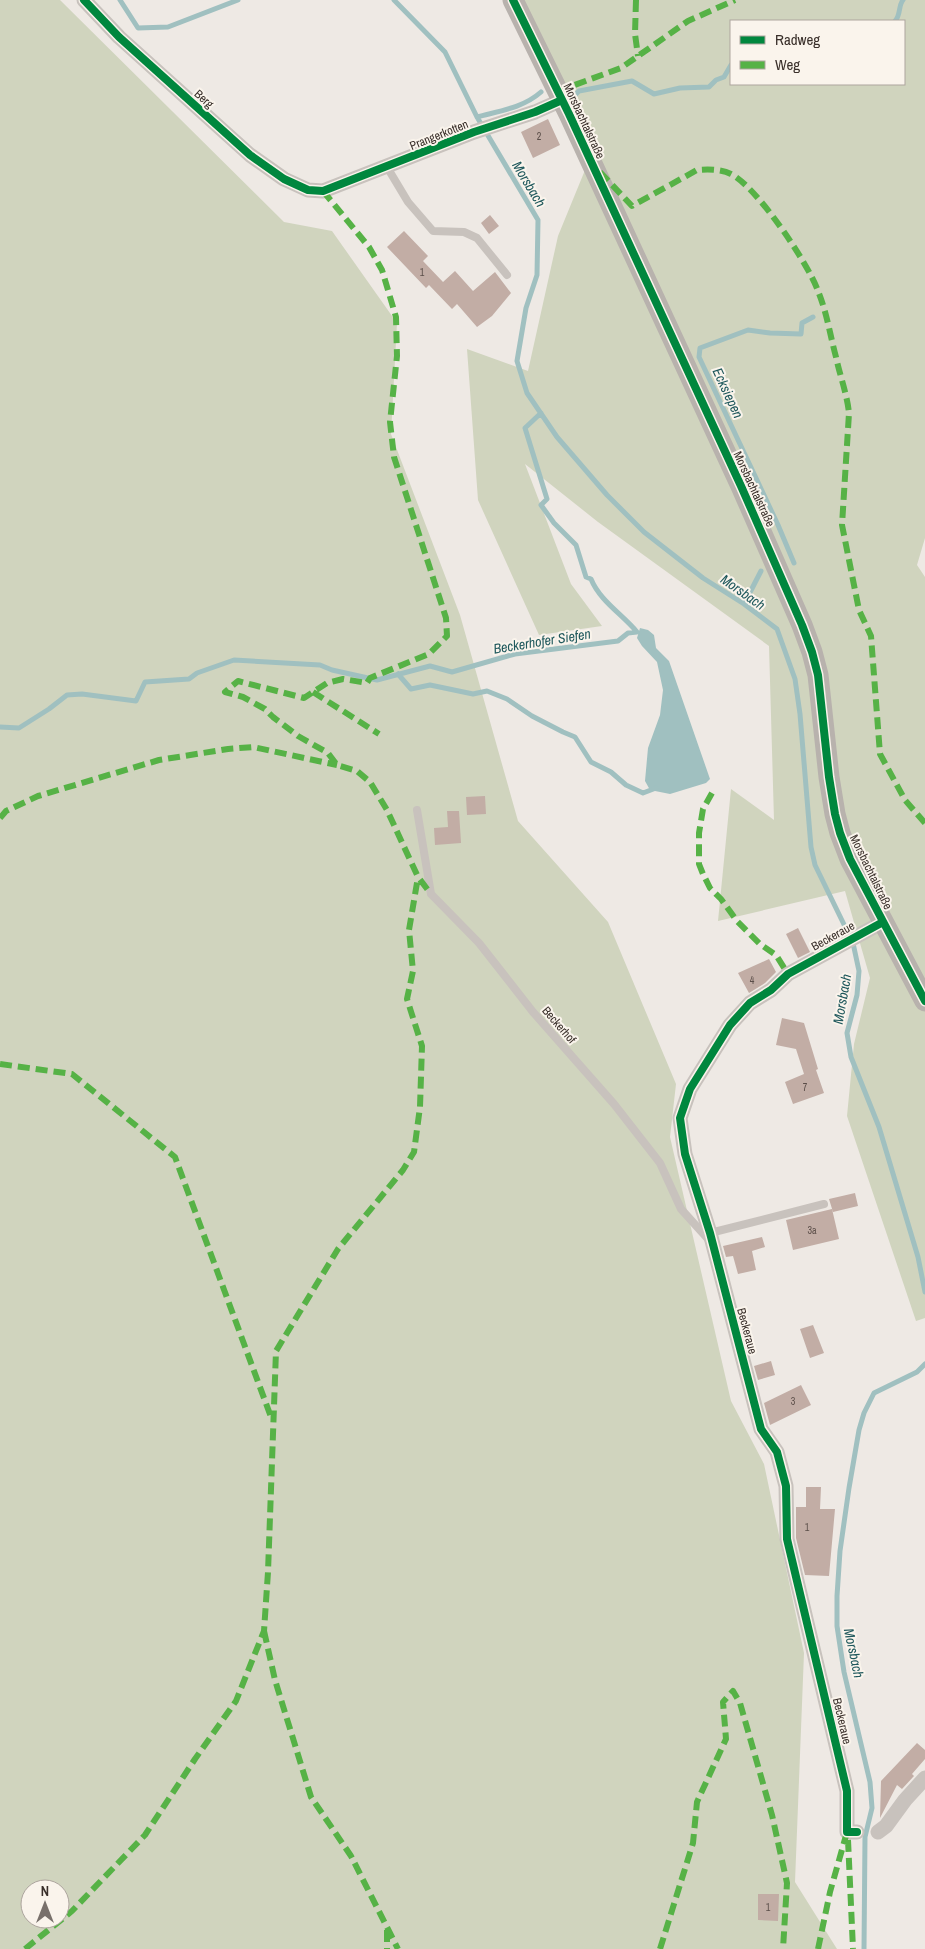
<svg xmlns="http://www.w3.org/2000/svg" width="925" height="1949" viewBox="0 0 925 1949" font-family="'Archivo Narrow',sans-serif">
<rect width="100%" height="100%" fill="#eee9e4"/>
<path fill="#d0d4be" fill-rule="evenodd" d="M0,0H60L284,222L332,231L397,323L391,434L460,615L518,821L608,922L676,1084L670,1137L731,1401L764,1464L804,1653L795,1882L837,1949H0ZM30,1889H60V1919H30Z
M516,0H925V538L917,565L925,577V1318L916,1321L847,1116L854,1044L870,978L845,891L718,921L731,789L774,820L769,646L598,522L525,464L571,584L602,626L539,635L478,500L467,349L528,371L558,236L592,153ZM731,21H904V84H731Z"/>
<path fill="#a0c0c0" d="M640,628L648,630L654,635L656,648L669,661L710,779L706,783L670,794L650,790L645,781L648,748L660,715L663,690L657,662L642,646L637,638Z"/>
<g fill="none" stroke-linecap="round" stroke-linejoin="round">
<path stroke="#a0c0c0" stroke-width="5" d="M120,0L138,28L168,27L238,0
M394,0L445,52L477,117L538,220L537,275L526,308L517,361L527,393L557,437L607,495L644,532L703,578L744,604L777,629L795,679L800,714L811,847L815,865L853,943L859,971L857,995L847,1033L851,1057L879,1127L918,1257L925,1292
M895,21C901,15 898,6 903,0
M574,96L579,91L632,81L654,94L680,88L709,87L716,80L724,77L731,65
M477,117C499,111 523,108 541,92
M794,563L778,525L699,357L700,348L748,330L770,333L801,334L802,323L813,317
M744,604L761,571
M398,674L411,689L430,685L473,694L487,691L507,699L532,716L563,732L575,737L591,762L611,772L626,785L643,793L656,788
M0,727L19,728L49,709L67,695L82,694L136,701L145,682L189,679L197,673L234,660L320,665L332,670L377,680L430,666L452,672L515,654L618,641L628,633L637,632C622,614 600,601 591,579L586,577L576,545L554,523L541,505L547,499L525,428L541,413
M864,1949L865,1837L872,1808L870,1782L844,1672L837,1626V1596L840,1551L849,1488L859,1430L864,1413L874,1393L917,1372L925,1364"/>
</g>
<path fill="#c2ada5" d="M548,119L560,145L533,158L521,132Z
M490,215L499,226L489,234L481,223Z
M404,231L428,256L423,261L443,282L455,271L473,291L495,272L511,293L492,316L477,327L457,304L452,309L429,285L426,288L387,247Z
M485,796L486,814L467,815L466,797Z
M447,811H459L461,843L435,845L434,828L448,827Z
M798,928L810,952L798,958L786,934Z
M769,959L776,972L765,983L749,993L738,973Z
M782,1018L804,1023L818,1069L816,1070L824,1093L793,1104L785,1082L804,1074L796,1049L776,1045Z
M855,1193L858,1206L833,1212L829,1199Z
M832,1209L839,1239L793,1250L786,1220Z
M762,1237L765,1247L752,1251L756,1270L738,1274L733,1256L726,1257L723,1246Z
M813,1325L824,1353L810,1358L800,1329Z
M771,1361L775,1375L758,1380L754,1366Z
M801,1385L811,1405L770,1425L764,1403Z
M806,1487H821L820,1509H835L829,1576L805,1575L796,1538V1507H806Z
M917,1743L925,1750V1759L912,1774L914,1776L902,1789L897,1785L880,1818L881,1781Z
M758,1894H779L778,1921L758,1920Z"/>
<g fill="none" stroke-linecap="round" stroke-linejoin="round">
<path stroke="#c8c2bd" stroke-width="8" d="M387,167L408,202L433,231L464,232L477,238L507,275
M417,810L431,894L479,943L533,1012L614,1104L660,1163L681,1209L709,1240
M710,1233L824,1204"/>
<path stroke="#c8c2bd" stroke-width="15" d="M84,0L119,37L250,155L284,179L308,190L323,191L474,132L535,112L562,100
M857,1832H847V1791L787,1539L786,1486L777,1452L761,1429L710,1233L685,1154L680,1118L690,1089L730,1025L750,1003L771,990L788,974L883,922
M878,1832L886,1826L905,1800L925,1778"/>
<path stroke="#b8b2ad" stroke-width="21" d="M513,0L569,114L741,486L802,625L812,652L818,675L829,777L835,814L840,833L850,859L925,1001"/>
<path stroke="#56b246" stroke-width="6" stroke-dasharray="12 6" stroke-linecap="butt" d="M636,0L635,34L638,56
M558,91L621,68L688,21L735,0
M600,172L632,206L697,170C708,169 721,169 731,174C757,187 808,263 818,291C827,313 830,335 836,357C840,376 847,394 849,413L842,525L859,610L871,636L880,754L905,800L925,823
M323,191L369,247L382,270L396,317L397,356L390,422L394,457L446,618L447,636L429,654L370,678L367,683L343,679L327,683L304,698L238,681L225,692L243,697L265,709L273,717L298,736L328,753L337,765L357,771L370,782L387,810L418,877L431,894
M313,692L379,734
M712,793L703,809L699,833V864L703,874L710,888L721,899L737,921L760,944L776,955L788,974
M0,818L6,811L38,796L159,760L228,749L253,747L337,765
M0,1064L72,1074L175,1157L271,1417
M264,1631L275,1680L311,1797L351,1856L398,1949
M848,1840L853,1949
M387,1930V1949
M25,1949L72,1911L145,1835L195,1759L236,1701L264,1631L268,1572L276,1351L338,1249L403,1170L414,1152L420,1107L422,1046L407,999L413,971L409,930L418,877
M660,1949L693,1843L697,1802L726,1739L723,1702L733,1691L740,1703L772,1815L787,1883L783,1949
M818,1949L830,1892L847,1832"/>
<g stroke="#faf4ec" stroke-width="11">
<path id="cycleway" d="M84,0L119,37L250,155L284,179L308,190L323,191L474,132L535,112L562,100
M513,0L569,114L741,486L802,625L812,652L818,675L829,777L835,814L840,833L850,859L925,1001
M857,1832H847V1791L787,1539L786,1486L777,1452L761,1429L710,1233L685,1154L680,1118L690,1089L730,1025L750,1003L771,990L788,974L883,922"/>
</g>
<use href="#cycleway" stroke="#00873e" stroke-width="8"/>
</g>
<g text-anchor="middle" stroke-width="4" stroke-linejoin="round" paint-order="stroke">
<g font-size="10" fill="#5b4e49">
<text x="539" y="140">2</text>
<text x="422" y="276">1</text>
<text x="752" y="984">4</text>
<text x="805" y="1091">7</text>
<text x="812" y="1234">3a</text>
<text x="793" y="1405">3</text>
<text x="807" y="1531">1</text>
<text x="768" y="1911">1</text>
</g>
<g font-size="12" fill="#392f2a" stroke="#faf4ec">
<text transform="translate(204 99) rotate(42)" y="4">Berg</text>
<text transform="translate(584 121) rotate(65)" y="4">Morsbachtalstraße</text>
<text transform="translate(439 135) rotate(-22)" y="4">Prangerkotten</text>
<text transform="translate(754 489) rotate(65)" y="4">Morsbachtalstraße</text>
<text transform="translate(871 872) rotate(64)" y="4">Morsbachtalstraße</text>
<text transform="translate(833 936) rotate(-29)" y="4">Beckeraue</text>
<text transform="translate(559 1025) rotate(49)" y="4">Beckerhof</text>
<text transform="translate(747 1331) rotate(75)" y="4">Beckeraue</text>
<text transform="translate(842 1721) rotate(77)" y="4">Beckeraue</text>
</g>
<g font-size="14" font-style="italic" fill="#1f585c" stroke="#faf4ec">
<text transform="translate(529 184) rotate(59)" y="5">Morsbach</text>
<text transform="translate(728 393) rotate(65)" y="5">Ecksiepen</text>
<text transform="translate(743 592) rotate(35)" y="5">Morsbach</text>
<text transform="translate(542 641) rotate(-9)" y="5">Beckerhofer Siefen</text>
<text transform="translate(842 999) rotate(-80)" y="5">Morsbach</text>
<text transform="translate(854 1653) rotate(78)" y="5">Morsbach</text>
</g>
</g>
<rect x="730" y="20" width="175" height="65" fill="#faf4ec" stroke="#ada59e"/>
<rect x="740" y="36" width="25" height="8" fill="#00873e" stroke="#ada59e"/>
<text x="775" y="45" font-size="15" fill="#392f2a">Radweg</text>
<rect x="740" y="61" width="25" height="8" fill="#56b246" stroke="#ada59e"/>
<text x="775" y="70" font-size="15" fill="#392f2a">Weg</text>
<g transform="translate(45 1904)"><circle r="24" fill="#faf4ec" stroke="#ada59e"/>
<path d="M0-4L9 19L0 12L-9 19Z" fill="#78706b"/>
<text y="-8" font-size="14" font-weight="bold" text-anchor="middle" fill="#392f2a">N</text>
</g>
</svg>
